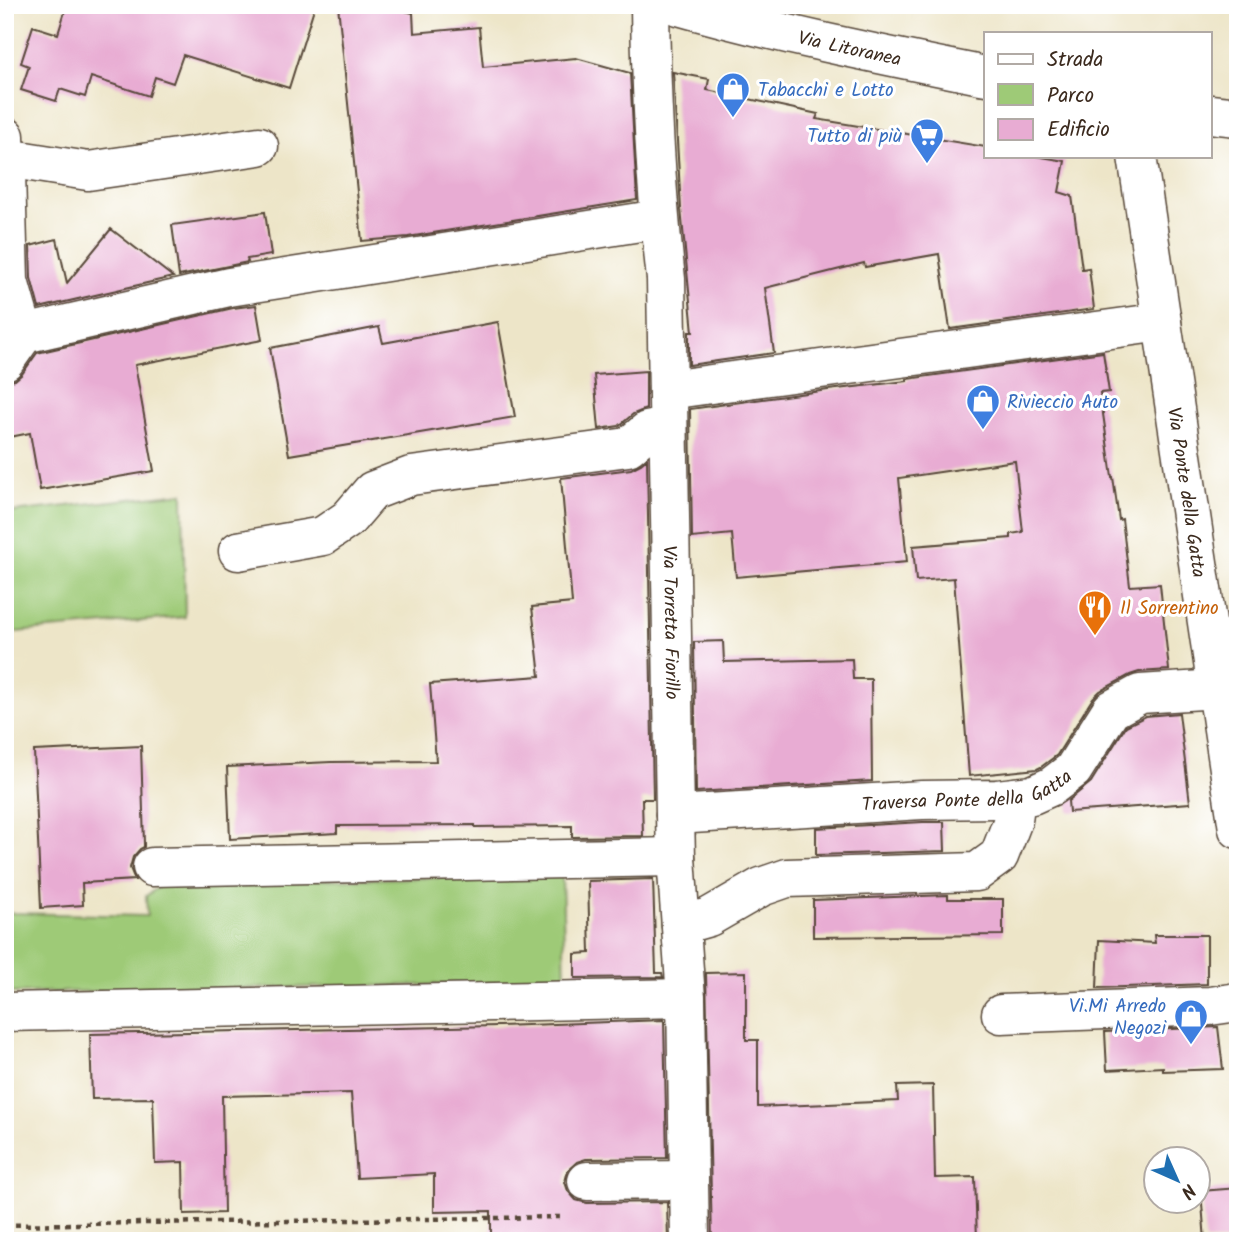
<svg xmlns="http://www.w3.org/2000/svg" width="1243" height="1246" viewBox="0 0 1243 1246" font-family="Kalam,sans-serif">
<rect width="100%" height="100%" fill="#fff"/>
<filter id="ink" filterUnits="userSpaceOnUse"><feTurbulence type="fractalNoise" baseFrequency=".0143" numOctaves="2"/><feDisplacementMap in="SourceGraphic" scale="14" xChannelSelector="R" yChannelSelector="G"/><feConvolveMatrix kernelMatrix="1 2 1 2 8 2 1 2 1" color-interpolation-filters="sRGB"/></filter>
<filter id="wash" filterUnits="userSpaceOnUse"><feTurbulence type="fractalNoise" baseFrequency=".00686" numOctaves="4" result="noise"/><feDisplacementMap in="SourceGraphic" scale="28" xChannelSelector="R" yChannelSelector="G"/><feGaussianBlur stdDeviation="1.57" result="paint"/><feColorMatrix in="noise" values="0 0 0 0 0 0 0 0 0 0 0 0 0 0 0 0 0 1.4 0 .05"/><feComposite in="paint" operator="in"/></filter>
<g filter="url(#wash)">
<rect width="100%" height="100%" fill="#ede5c8"/>
<path fill="#9eca77" stroke="#6c7a4a" stroke-width="2" d="M183,493L185,617L5,633V513Z
M562,876L565,982L5,993V912L9,913L147,916L146,896L165,882Z"/>
<g id="blocks">
<path fill="#e8acd3" d="M67,5H315L289,88L183,55L173,83L155,77L149,96L91,77L85,97L60,89L56,101L21,90L29,66L21,63L33,26L58,34Z
M338,5H381L413,13L414,33L479,27L483,67L576,58L630,73L637,200L408,237L362,241Z
M673,72L709,79L707,90L818,114L816,119L986,147V156H1036L1065,161L1059,192L1072,196L1082,269L1089,268L1094,309L950,329L939,254L865,267L864,263L765,288L774,353L689,365V332H693L681,209Z
M265,212L271,255L247,259L248,262L179,276L172,225Z
M111,229L173,277L39,308L31,278L30,246L57,239L67,283Z
M256,305L262,340L135,365L154,471L40,490L30,433L5,438V382L15,380L22,374L37,353L233,308Z
M498,322L515,417L289,455L270,348L379,327L383,343Z
M1103,352L1109,392L1100,393L1112,477H1113L1119,520L1122,519L1130,586L1160,584L1169,670L1139,672L1130,675L1100,691L1093,698L1057,755L1041,767L1037,769L969,776L954,578L916,581L913,546L1011,538V534L1023,532L1015,461L899,478L907,562L736,577L732,534L692,538L690,409L828,390L907,381V379Z
M646,371V409L633,414L619,426L599,429L594,375Z
M647,459L653,799H642L643,836L572,837V826L475,827V825L337,826V833L230,839L227,767L331,762L436,761L430,684L540,676L532,607L572,603L561,478L631,469L641,464Z
M723,641L724,662L852,659L853,679H871L872,781L696,792L694,642Z
M1179,713L1190,803L1069,812L1068,801L1091,782L1126,726L1146,716Z
M141,746L144,844V847L140,849L133,857L130,868L135,880L82,883L83,905L41,908L34,751Z
M923,822H944L945,851L816,855V828Z
M653,879L656,973H662L663,977L575,978V954L590,953L588,881Z
M948,895V899H1003V935L813,937V900Z
M1154,935H1207V984L1097,988L1099,940L1155,943Z
M746,972V1040H758V1107L898,1101L897,1086L933,1085L935,1178L975,1177L977,1241H712L706,973Z
M664,1020L667,1158L586,1159L577,1162L568,1170L565,1182L568,1191L576,1200L587,1203L667,1202L668,1241H491V1211L434,1212V1174L357,1178L351,1093L222,1096L224,1213L184,1214L183,1162L155,1163L153,1098L92,1099L90,1034L499,1026Z
M1218,1027L1223,1069L1163,1071V1067L1107,1070L1105,1032Z
M1238,1188V1241H1205L1201,1191Z"/>
</g>
</g>
<g filter="url(#ink)">
<use href="#blocks" fill-opacity="0" stroke="#564638" stroke-width="2"/>
<g fill="none" stroke-linecap="round" stroke-linejoin="round">
<g stroke="#564638" stroke-width="41">
<g id="minor">
<path id="s1" d="M650,5C651,97 656,189 666,279L675,815L676,857L686,998L690,1241"/>
<path id="s2" d="M675,5C777,34 882,55 986,76"/>
<path d="M1210,114L1238,117"/>
<path d="M5,136L9,281L24,334"/>
<path id="s3" d="M1137,156L1238,829"/>
<path d="M6,158L88,171L259,146"/>
<path d="M5,361L24,334L229,287L659,219"/>
<path d="M668,390L1162,322"/>
<path d="M238,551L323,536L348,519L372,491L411,476L628,447L647,431L668,427"/>
<path id="s4" d="M675,815L922,800L997,799L1032,795L1052,786L1073,770L1111,710L1140,694L1218,689"/>
<path d="M152,867L676,857"/>
<path d="M681,925L709,917L761,887L787,878L977,872L999,856L1013,820L1016,797"/>
<path d="M5,1012L686,998"/>
<path d="M1001,1014L1210,1006L1238,1002"/>
<path d="M587,1181L689,1180"/>
</g>
</g>
<path stroke="#564638" stroke-width="4.5" stroke-dasharray="5 5" stroke-linecap="butt" d="M5,1225L561,1217"/>
<use href="#minor" stroke="#fff" stroke-width="38"/>
</g>
</g>
<defs>
<g id="shop-pin" transform="scale(1.75)"><path d="M0 17L-7.5 6A9.5 9.5 0 1 1 7.5 6Z" fill="#3f7fe0" stroke="#fff"/><path d="M-5-2.5h2.3a2.7 3.5 0 0 1 5.4 0H5L5.5 6h-11ZM-1.5-2.5h3a1.5 2.3 0 0 0-3 0Z" fill="#fff"/></g>
<g id="supermarket-pin" transform="scale(1.75)"><path d="M0 17L-7.5 6A9.5 9.5 0 1 1 7.5 6Z" fill="#3f7fe0" stroke="#fff"/><path d="M-6-5.5h2.5l.6 2H6L4.5 2H-2.5L-4.4-4H-6ZM-1.5 3.2a1.3 1.3 0 1 0 .1 0ZM3 3.2a1.3 1.3 0 1 0 .1 0Z" fill="#fff"/></g>
<g id="restaurant-pin" transform="scale(1.75)"><path d="M0 17L-7.5 6A9.5 9.5 0 1 1 7.5 6Z" fill="#e8710a" stroke="#fff"/><path d="M-5-6h1v4h1v-4h1v4h1v-4h1v5L-1.5 .5V6h-2V.5L-5-1ZM5-6V6H3V1.5H1.5Q1.5-4 5-6Z" fill="#fff"/></g>
</defs>
<g fill-rule="evenodd">
<use href="#shop-pin" x="733" y="89"/>
<use href="#supermarket-pin" x="927" y="135"/>
<use href="#shop-pin" x="983" y="401"/>
<use href="#restaurant-pin" x="1095" y="607"/>
<use href="#shop-pin" x="1191" y="1016"/>
</g>
<g text-anchor="middle" stroke-width="6" stroke-linejoin="round" paint-order="stroke">
<g font-size="19" fill="#3b2a1e" stroke="#fff">
<text dy="7" stroke="none"><textPath href="#s2" startOffset="180">Via Litoranea</textPath></text>
<text dy="7" stroke="none"><textPath href="#s3" startOffset="340">Via Ponte della Gatta</textPath></text>
<text dy="7" stroke="none"><textPath href="#s1" startOffset="618">Via Torretta Fiorillo</textPath></text>
<text dy="7" stroke="none"><textPath href="#s4" startOffset="294">Traversa Ponte della Gatta</textPath></text>
</g>
<g font-size="19" fill="#366cbe" stroke="#fff" text-anchor="start">
<text x="758" y="96">Tabacchi e Lotto</text>
<text x="902" y="142" text-anchor="end">Tutto di più</text>
<text x="1007" y="408">Rivieccio Auto</text>
<text x="1166" y="1012" text-anchor="end">Vi.Mi Arredo<tspan x="1166" dy="22">Negozi</tspan></text>
</g>
<g font-size="19" fill="#c56008" stroke="#fff" text-anchor="start">
<text x="1120" y="614">Il Sorrentino</text>
</g>
</g>
<rect width="1243" height="1246" fill="none" stroke="#fff" stroke-width="28"/>
<rect x="984" y="32" width="228" height="126" fill="#ffffff" stroke="#b1aaa5" stroke-width="2"/>
<rect x="998" y="54" width="35" height="10" fill="#ffffff" stroke="#b1aaa5" stroke-width="2"/>
<text x="1047" y="66" font-size="21" fill="#3b2a1e">Strada</text>
<rect x="998" y="84" width="35" height="21" fill="#9eca77" stroke="#b1aaa5" stroke-width="2"/>
<text x="1047" y="102" font-size="21" fill="#3b2a1e">Parco</text>
<rect x="998" y="119" width="35" height="21" fill="#e8acd3" stroke="#b1aaa5" stroke-width="2"/>
<text x="1047" y="136" font-size="21" fill="#3b2a1e">Edificio</text>
<g transform="translate(1177 1180) rotate(135)"><circle r="33" fill="#ffffff" stroke="#b1aaa5" stroke-width="2"/>
<path d="M0-5L12 26L0 18L-12 26Z" fill="#1f6fb2"/>
<text y="-10" font-size="19" font-weight="bold" text-anchor="middle" fill="#3b2a1e">N</text>
</g>
</svg>
